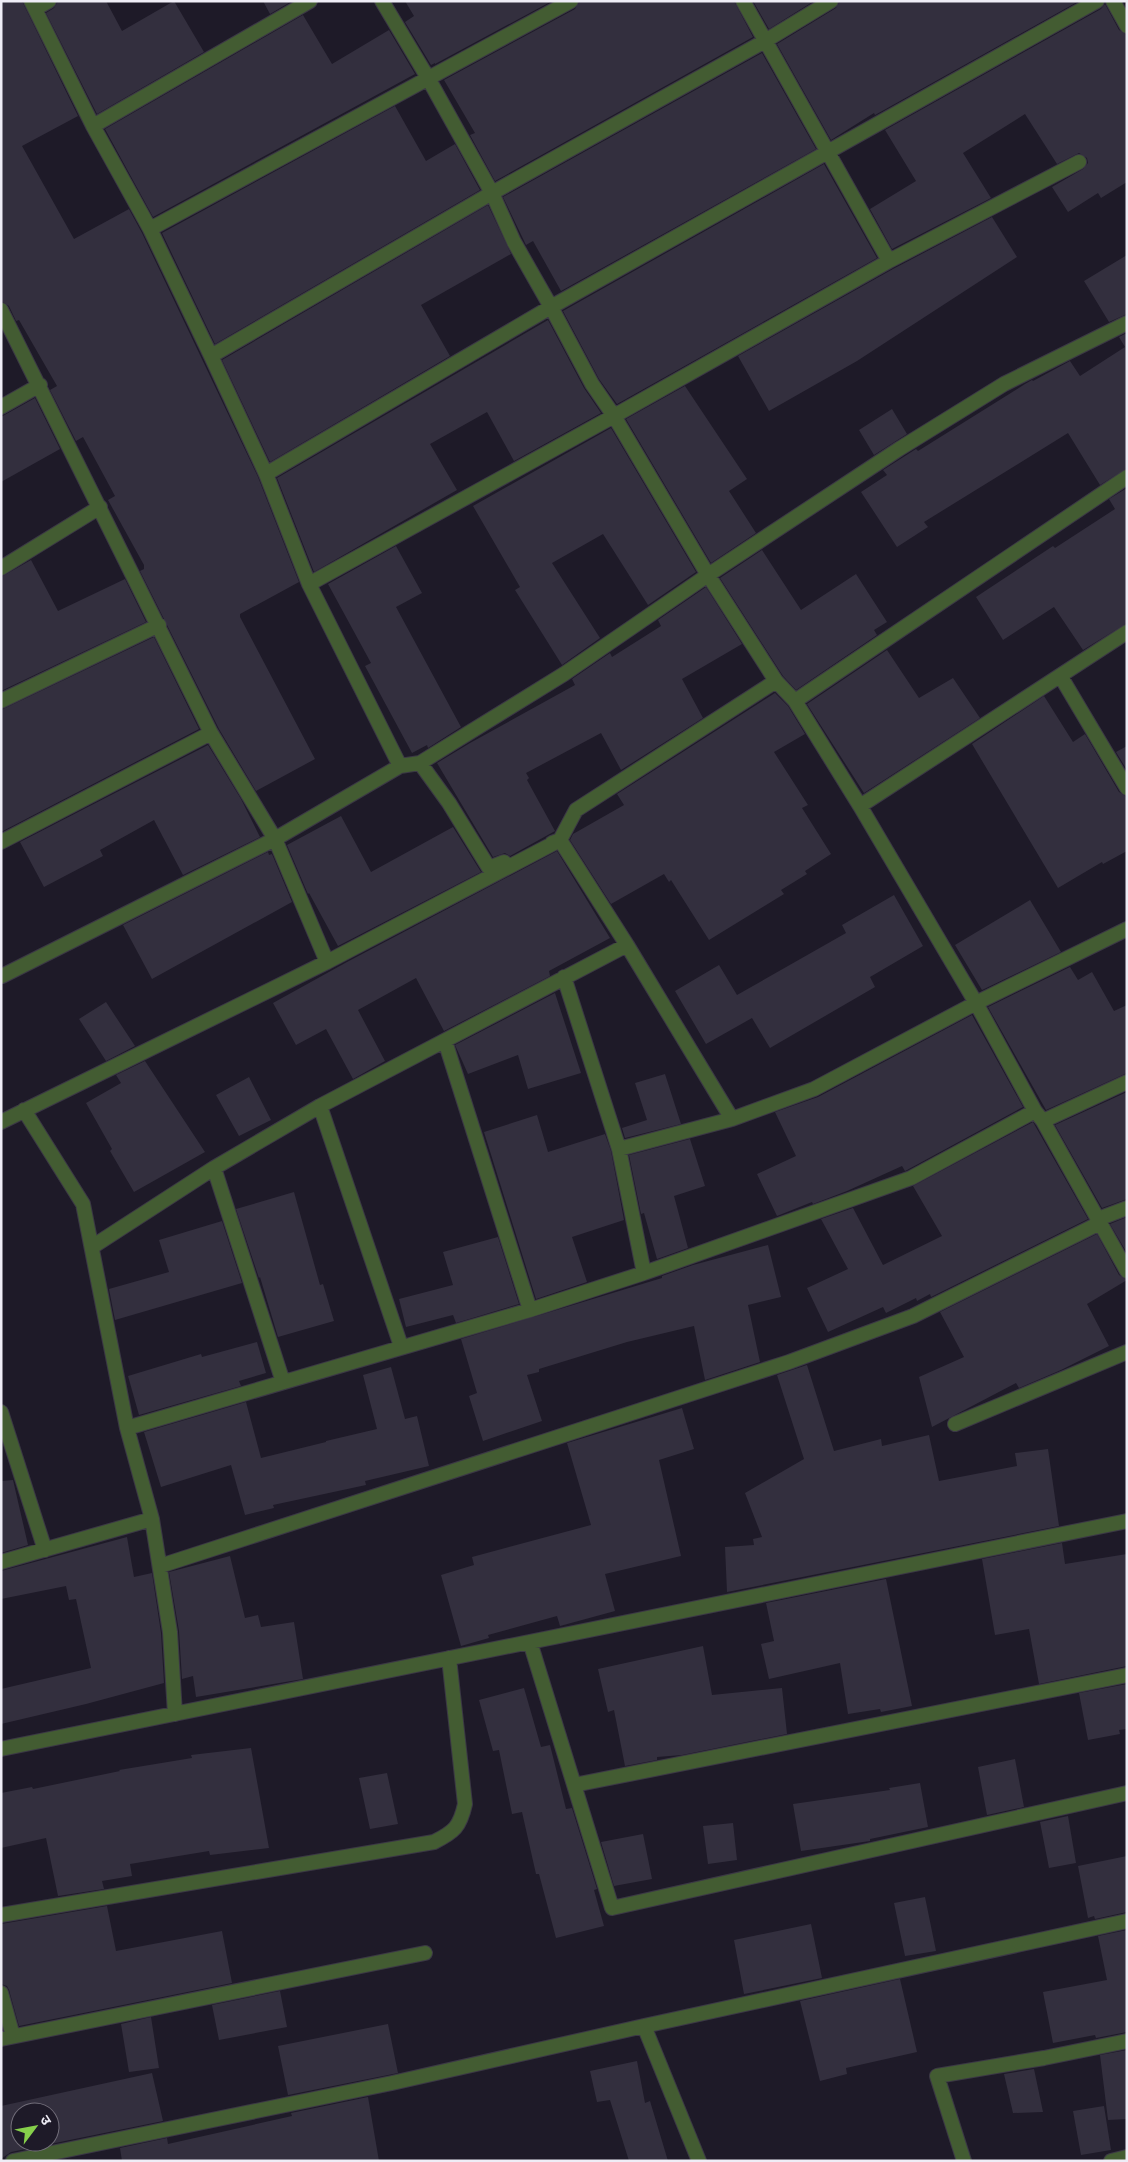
<svg xmlns="http://www.w3.org/2000/svg" width="1128" height="2162" viewBox="0 0 1128 2162" font-family="Ubuntu,'Noto Sans Devanagari',sans-serif">
<rect width="100%" height="100%" fill="#1e1a28"/>
<path fill="#332f3e" fill-rule="evenodd" d="M1,1H22L78,116L22,146L74,239L129,209L142,233L258,477L299,582L240,614V617L315,759L256,791L219,729L140,571L144,569V565L108,500L115,496L83,437L76,441L50,390L57,386L19,320L16,321L9,306L1,301Z
M58,1H106L122,31L174,1L204,52L97,114L46,13L54,8Z
M263,1H292L270,14Z
M405,1H552L435,64V63L431,65L405,22L414,16Z
M580,1H734L753,37L495,181L470,135L475,133L444,80L575,9Z
M753,1H814L769,29Z
M840,1H1079L875,115L874,113L831,140L777,44L836,8Z
M1105,4L1119,30L1127,35V182L1101,198L1098,193L1068,212L1052,187L1083,169L1088,163L1087,158L1079,153L1057,164L1025,114L963,153L991,198L892,249L870,209L916,181L885,130L1101,9Z
M303,15L332,64L389,30L415,74L153,217L105,129Z
M762,53L816,149L561,291L533,241L526,245L503,197Z
M395,106L426,161L455,144L480,190L215,344L162,233Z
M824,164L877,258L617,404L599,379L563,311Z
M488,205L511,254L421,305L450,356L270,462L222,360Z
M992,217L1017,257L857,361L769,411L738,356L893,269Z
M1127,255V314L1109,322L1084,281Z
M548,320L584,388L601,413L514,461L487,412L430,444L457,490L314,572L277,478Z
M1127,333V468L1100,485L1068,433L924,522L928,527L897,547L861,492L887,475L883,470L916,449L918,451L1025,384L1032,380L1033,381L1070,361L1080,376L1125,347L1119,337Z
M685,386L747,479L729,491L756,533L711,563L626,419Z
M35,398L60,449L1,482V417Z
M892,409L907,434L874,455L859,430Z
M611,428L696,572L648,605L603,534L552,563L600,638L562,665L515,590L520,587L473,506Z
M1127,488V623L1083,650L1054,607L1003,640L976,597L1053,546L1055,548L1115,509L1109,499Z
M396,546L422,593L396,607L461,727L428,748L427,745L412,753L365,666L371,663L328,584Z
M762,550L801,610L856,574L887,622L874,630L877,635L796,690L783,676L720,578Z
M31,560L58,611L125,579L146,622L1,691V577Z
M706,587L742,644L682,679L703,718L621,770L601,733L526,773L529,778L527,780L555,831L510,856L505,853L493,857L437,763L470,743L575,685L572,679L610,653L612,657L661,626L658,620Z
M154,637L199,729L1,832V710Z
M887,650L919,698L953,678L980,718L864,793L807,704Z
M775,693L788,706L805,734L774,752L808,805L802,808L831,854L805,871L807,874L781,890L784,894L709,940L671,880L669,882L664,874L611,904L570,840L573,834L624,805L617,794Z
M1044,696L1073,742L1085,734L1119,792L1127,797V851L1103,864L1102,862L1058,888L972,744Z
M208,745L241,799L260,837L183,875L154,820L100,850L103,856L44,887L20,842Z
M1127,746V770L1116,752Z
M341,816L371,872L453,827L481,872L338,946L309,893L308,894L287,845Z
M557,851L610,938L549,971L550,976L444,1031L416,978L358,1010L385,1061L353,1079L326,1029L296,1045L273,1003L347,962Z
M268,852L269,855L272,854L292,902L152,979L123,925Z
M894,895L923,946L870,977L875,987L770,1048L752,1018L706,1044L675,991L719,965L737,995L846,933L842,925Z
M1030,900L1061,952L982,990L955,945Z
M1070,967L1078,980L1092,972L1114,1011L1127,1005V1073L1046,1110L988,1007Z
M555,993L581,1073L528,1089L518,1055L468,1074L455,1045Z
M106,1002L135,1046L106,1061L79,1019Z
M972,1015L1023,1107L907,1170L905,1171L902,1166L847,1191L813,1204L812,1202L777,1216L757,1174L796,1156L775,1112L818,1097Z
M145,1061L205,1152L134,1192L110,1151L112,1149L86,1103L121,1083L116,1075Z
M665,1074L681,1124L625,1138L622,1128L647,1120L635,1083Z
M249,1077L271,1120L239,1136L216,1095Z
M1127,1092V1199L1102,1208L1055,1125Z
M537,1115L548,1152L605,1134L611,1151L624,1220L572,1237L587,1282L536,1299L484,1132Z
M1033,1122L1088,1219L931,1297L930,1294L917,1301L916,1298L886,1313L883,1307L828,1332L807,1288L848,1269L821,1219L853,1208L883,1265L942,1236L913,1186Z
M690,1139L705,1186L674,1196L688,1248L657,1259L644,1213L641,1214L629,1155Z
M294,1192L320,1285L323,1284L334,1321L278,1337L260,1277L259,1278L236,1209Z
M1127,1217V1253L1110,1224Z
M222,1221L242,1283L115,1320L109,1289L169,1272L159,1240Z
M1097,1234L1119,1275L1127,1280L1087,1304L1109,1346L1061,1370L1019,1388L1016,1383L932,1427L919,1377L964,1357L940,1312Z
M498,1237L519,1304L456,1323L453,1315L406,1327L399,1299L453,1285L443,1252Z
M768,1245L781,1297L748,1305L760,1362L705,1380L694,1326L627,1342L539,1369V1372L527,1375L542,1421L483,1441L469,1396L477,1393L461,1339L662,1278V1276L693,1265Z
M257,1342L266,1373L239,1381L241,1386L139,1415L128,1376L201,1354L202,1357Z
M807,1365L834,1451L881,1439L882,1446L929,1435L939,1481L1017,1466L1015,1453L1048,1449L1059,1526L727,1592L725,1547L754,1545L753,1539L762,1537L745,1493L804,1459L777,1375Z
M391,1367L405,1419L417,1416L429,1466L365,1481L366,1485L273,1505L274,1508L245,1515L231,1465L161,1487L144,1432L246,1402L261,1458L326,1442V1441L377,1429L363,1375Z
M682,1408L694,1449L659,1460L681,1556L605,1574L615,1611L560,1626L557,1616L488,1635L489,1638L461,1646L441,1575L474,1565L472,1557L591,1525L567,1443Z
M13,1480L28,1545L1,1553V1481Z
M127,1537L134,1577L152,1573L161,1633L164,1683L86,1704L1,1724V1689L91,1668L76,1599L69,1600L66,1586L1,1599V1571Z
M1062,1543L1065,1564L1127,1554V1666L1039,1684L1029,1629L995,1635L982,1559Z
M230,1556L245,1618L258,1615L261,1627L294,1622L303,1679L196,1697L193,1676L182,1679L179,1631L169,1572Z
M886,1579L912,1706L881,1712L880,1709L848,1714L840,1663L769,1679L761,1644L774,1641L766,1603Z
M703,1646L712,1695L782,1688L787,1734L682,1755L657,1757V1760L625,1766L614,1710L608,1712L598,1669Z
M1127,1684V1729L1119,1730L1120,1734L1088,1740L1079,1693Z
M524,1688L541,1747L550,1745L566,1809L572,1808L597,1889L594,1890L604,1926L556,1938L539,1874H536L522,1812L512,1814L499,1750L493,1751L479,1700Z
M251,1748L269,1848L210,1855L209,1851L130,1864L132,1876L102,1881L104,1889L58,1896L46,1838L1,1848V1793L32,1787L33,1789L120,1771L119,1770L192,1758L191,1755Z
M1015,1759L1024,1807L987,1815L978,1767Z
M387,1773L398,1824L370,1829L359,1778Z
M920,1783L928,1827L870,1839V1841L801,1851L793,1804L890,1790L889,1788Z
M1068,1816L1076,1863L1049,1868L1040,1822Z
M733,1823L737,1860L708,1864L703,1826Z
M643,1834L652,1879L614,1886L601,1842Z
M1127,1856V1912L1095,1919L1094,1916L1088,1918L1078,1866Z
M925,1897L936,1951L905,1956L894,1903Z
M107,1906L116,1951L222,1931L232,1983L19,2026L9,1990L7,1986L1,1984V1924Z
M811,1924L822,1978L744,1994L734,1940Z
M1127,1930V2032L1096,2038L1095,2035L1053,2043L1043,1992L1107,1980L1098,1936Z
M900,1979L917,2052L846,2068L847,2074L820,2081L800,2001Z
M280,1991L287,2027L219,2040L212,2005Z
M151,2017L159,2068L129,2072L121,2024Z
M388,2024L398,2073L288,2095L278,2046Z
M1127,2050V2119L1108,2120L1100,2055Z
M637,2061L645,2103L650,2101L668,2161H629L610,2100L597,2102L590,2071Z
M1034,2069L1043,2112L1013,2113L1004,2074Z
M152,2073L163,2121L11,2152L1,2159V2106ZM20,2112H50V2142H20Z
M368,2097L379,2161H122L120,2148L167,2138L168,2144L292,2116L291,2113Z
M1104,2106L1111,2150L1081,2155L1073,2111Z"/>
<g fill="none" stroke-linecap="round" stroke-linejoin="round">
<g stroke="#3b3845" stroke-width="16">
<path id="minor" d="M31,1L93,126L150,229L211,356L266,474L309,584L400,766
M382,1L428,78L492,193L514,242L551,307L592,384L614,416L708,575L776,681L795,701L860,806L976,1003L1035,1111L1043,1121L1127,1271
M743,1L889,261
M1113,1L1127,26
M35,9L49,1
M93,126L310,1
M150,229L571,1
M1,310L211,733L275,839L327,962
M211,356L492,193L765,41L831,1
M1,407L40,385
M266,474L551,307L1097,1
M1,568L100,507
M309,584L614,416L889,261L1079,162
M1061,677L1127,788
M1,701L159,625
M795,701L1127,477
M420,763L449,803L489,868L504,862
M860,806L1127,632
M1,842L211,733
M552,843L560,840L627,945L732,1119
M2,976L275,839L400,766L420,763L564,674L708,575L899,449L1004,384L1127,323
M564,977L619,1149L644,1273
M445,1041L530,1310
M320,1106L401,1346
M24,1110L83,1204L127,1428L152,1519L170,1632L175,1714
M1043,1121L1127,1082
M1,1122L327,962L560,840L576,810L776,681
M619,1149L732,1119L814,1089L976,1003L1127,929
M214,1168L283,1382
M1098,1219L1127,1208
M92,1247L214,1168L320,1106L627,945
M1,1412L45,1550
M955,1424L1127,1352
M127,1428L530,1310L644,1273L911,1178L1035,1111
M1,1562L152,1519
M160,1566L789,1362L913,1316L1100,1223
M530,1642L612,1908L1127,1793
M1,1749L1127,1521
M574,1785L1127,1675
M1,1915L434,1842C454,1832 460,1827 465,1804L449,1658
M1,1993L13,2036
M644,2026L699,2161
M1,2039L425,1953
M13,2161L392,2083L644,2026L1127,1921
M964,2161L937,2076L1044,2058L1127,2041
M1111,2161L1127,2157"/>
</g>
<use href="#minor" stroke="#435c32" stroke-width="14"/>
</g>
<rect width="1128" height="2162" fill="none" stroke="#efedf6" stroke-width="5"/>
<g transform="translate(35 2127) rotate(58)"><circle r="24" fill="#1e1a28" stroke="#726e7a"/>
<path d="M0-4L9 19L0 12L-9 19Z" fill="#86cf4b"/>
<text y="-8" font-size="14" font-weight="bold" text-anchor="middle" fill="#efedf6">उ</text>
</g>
</svg>
